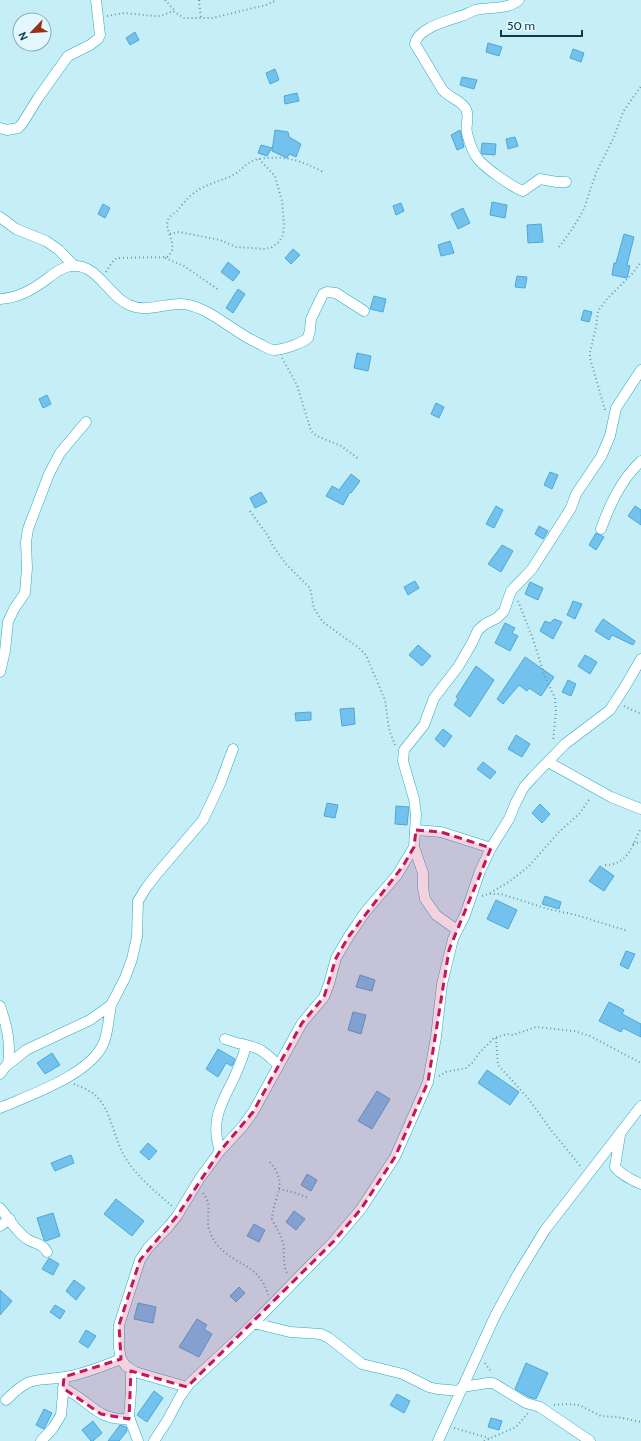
<svg xmlns="http://www.w3.org/2000/svg" width="641" height="1441" viewBox="0 0 641 1441" font-family="Cabin,sans-serif">
<rect width="100%" height="100%" fill="#c5eef7"/>
<path fill="#73c2ee" stroke="#4ea8d6" d="M135,32L139,40L130,45L126,38Z
M488,43L502,47L499,56L486,52Z
M573,49L584,53L581,62L570,58Z
M275,69L279,80L270,84L266,73Z
M462,77L477,80L474,89L460,85Z
M297,93L299,101L285,104L284,96Z
M275,130L288,132L289,137L301,144L296,157L289,154L287,158L272,151Z
M460,130L464,147L457,150L451,135Z
M515,137L518,146L508,149L506,139Z
M482,143L496,144L495,155L482,154L481,152Z
M261,145L272,148L267,156L258,153Z
M492,202L507,205L505,218L490,215Z
M401,203L404,211L396,215L393,206Z
M103,204L110,208L105,218L98,214Z
M463,208L470,223L458,229L451,214Z
M541,224L543,242L528,243L527,225Z
M624,234L634,237L627,265L630,266L627,278L612,275L614,263H616Z
M450,241L454,253L441,256L438,245Z
M293,249L300,255L291,264L285,258Z
M228,262L240,272L233,281L221,272Z
M517,276L527,277L525,288L515,287Z
M238,289L245,294L233,313L226,308Z
M374,296L386,299L383,312L370,309Z
M584,310L592,312L589,322L581,320Z
M357,353L371,356L368,371L354,368Z
M47,395L51,404L43,408L39,399Z
M436,403L444,407L439,418L431,414Z
M550,472L558,475L552,489L544,485Z
M351,474L360,481L351,493L350,492L343,505L326,496L332,486L339,490Z
M261,492L267,502L255,508L250,498Z
M496,506L503,510L494,528L486,524Z
M635,506L641,510V525L628,516Z
M539,526L548,531L543,539L535,534Z
M596,533L604,537L596,550L589,545Z
M502,545L513,551L501,572L488,564Z
M415,581L419,588L408,595L404,587Z
M530,582L543,588L538,600L525,594Z
M573,601L582,604L575,619L567,615Z
M554,619L562,622L553,639L540,631L545,621L550,623Z
M603,619L635,641L633,645L612,635L609,640L595,631Z
M505,623L515,628L512,633L518,636L510,651L495,643Z
M418,645L431,656L422,666L409,655Z
M585,655L597,662L590,674L578,666Z
M525,657L554,677L541,696L529,688L527,691L519,685L503,704L497,699Z
M476,666L494,680L470,717L454,705L458,699L456,697Z
M568,680L576,684L571,696L562,692Z
M354,708L355,724L342,726L340,709Z
M311,712V720L296,721L295,713Z
M443,729L452,736L444,747L435,739Z
M516,735L530,744L522,757L508,749Z
M483,762L496,772L490,779L477,769Z
M327,803L338,805L335,818L324,816Z
M540,804L550,814L542,823L532,813Z
M396,806L409,807L407,825L395,824Z
M600,866L614,876L604,891L589,881Z
M545,896L561,902L559,909L542,904Z
M496,900L517,910L508,929L487,919Z
M626,951L635,954L628,969L620,965Z
M360,975L375,980L372,991L356,987Z
M609,1002L624,1010L622,1014L641,1024V1037L623,1028L621,1032L599,1021Z
M353,1012L366,1015L361,1034L348,1030Z
M218,1049L235,1059L232,1066L226,1063L218,1077L206,1069Z
M52,1053L60,1065L45,1074L37,1063Z
M487,1070L519,1092L510,1105L478,1083Z
M377,1091L390,1099L372,1129L358,1121Z
M148,1143L157,1151L149,1160L140,1152Z
M71,1155L74,1163L55,1171L51,1163Z
M307,1174L317,1180L311,1191L301,1185Z
M116,1199L144,1221L132,1236L104,1214Z
M294,1211L305,1219L296,1230L286,1222Z
M53,1213L60,1236L46,1241L44,1240L37,1218Z
M254,1224L265,1230L259,1242L247,1236Z
M49,1258L59,1264L53,1275L42,1269Z
M74,1280L85,1288L76,1300L66,1291Z
M239,1287L245,1293L236,1302L230,1296Z
M0,1290L12,1301L0,1315Z
M138,1303L156,1307L153,1323L134,1319Z
M55,1305L65,1311L60,1319L50,1312Z
M197,1319L207,1325L204,1329L212,1334L199,1357L179,1347Z
M86,1330L96,1336L88,1348L79,1342Z
M526,1363L548,1373L536,1399L529,1397L515,1389Z
M154,1391L163,1398L147,1422L137,1415Z
M397,1394L410,1401L404,1413L390,1405Z
M44,1409L52,1413L44,1429L36,1425Z
M491,1418L502,1421L499,1430L488,1427Z
M93,1421L102,1433L93,1441H91L82,1430Z
M120,1425L126,1427L127,1431L119,1441H108Z"/>
<g fill="none" stroke-linecap="round" stroke-linejoin="round">
<g stroke="#2da9c2" stroke-width="11">
<path id="minor" d="M519,0C508,10 489,7 475,10C470,12 465,15 461,16C448,21 417,28 415,44L442,89C448,98 460,99 466,109C470,117 465,125 467,133C469,141 472,152 478,159C485,168 512,187 523,191L540,179L557,182H566
M0,128L7,130L18,128L22,124L38,98L68,56L90,45L98,39L100,35L96,0
M0,217L16,229L46,241L59,250L74,266
M0,299C18,298 32,290 47,279C53,274 61,268 70,266C97,262 108,296 129,305C147,313 164,303 182,304C189,304 196,307 203,310C222,319 239,335 260,344C264,346 269,350 274,350C280,350 286,348 292,346C297,344 303,342 308,338L310,330L311,319L323,294L327,292L336,293L364,311
M601,529C610,504 621,480 641,461
M0,672L5,651L8,622L14,609L25,593L27,568L26,542L28,529L49,474L60,453L86,422
M548,762L611,797L641,809
M416,830L441,832L491,848
M457,930L436,915L425,899L423,888V873L414,847L416,814L414,799L403,761L404,750L424,725L434,698L458,667L472,643L478,630L485,624L497,618L504,611L511,591L532,569L571,508L576,494L601,457L610,436L616,408L641,370
M0,1006C7,1026 11,1043 8,1064
M225,1039C237,1044 245,1044 256,1048C265,1051 272,1060 279,1065
M0,1074L5,1067L26,1050L90,1020L111,1005L125,978L132,959L137,937L138,901L146,888L156,875L203,820L220,784L233,749
M0,1108C30,1095 92,1074 104,1042C108,1032 109,1016 111,1005
M620,1135L615,1167C621,1175 632,1180 641,1184
M220,1151C210,1121 221,1104 234,1078C239,1067 243,1057 246,1046
M0,1208C9,1218 15,1231 27,1239C34,1244 43,1243 47,1252
M0,1226L10,1219
M254,1323L290,1332L321,1334L329,1338L362,1364L403,1374L429,1387L437,1389L460,1391
M131,1370V1391L129,1417L138,1441
M187,1387L135,1372L126,1366L121,1359L119,1348V1325L140,1260L148,1248L169,1226L177,1216L200,1178L220,1151L243,1126L253,1112L302,1023L324,997L329,984L336,958L349,936L366,911L397,875L414,847
M462,1387L488,1383H493L526,1403L540,1407L590,1441
M63,1388C90,1400 96,1421 129,1419
M6,1400C31,1375 33,1382 65,1377C84,1374 103,1366 121,1359
M41,1441L53,1428L61,1415L64,1382
M154,1441L167,1421L181,1395L190,1383L245,1332L334,1241L361,1209L395,1157L428,1082L436,1037L442,984L453,939L465,915L480,871L491,848L509,819L516,802L524,787L533,777L565,744L610,710L626,685L641,659
M438,1441L495,1316L518,1274L545,1230L641,1106"/>
</g>
<path stroke="#6c9ba4" stroke-width="2" stroke-dasharray="1 3" stroke-linecap="butt" d="M165,0L175,11
M199,0L201,19
M107,16L124,13L155,16H161L173,11L184,18H212L266,5L277,0
M170,234L179,232L220,240L236,247L265,249L272,247L279,242L283,235L284,224L282,201L275,176L259,159
M559,247L573,228L584,209L596,173L614,137L623,112L641,86
M165,258L184,266L219,290
M106,272L113,261L117,258L167,257C181,246 163,231 168,220C169,216 174,214 177,211C182,205 187,198 194,193C205,184 222,181 235,174C243,169 248,161 258,159C285,155 300,160 323,172
M282,358L297,385L311,431L317,436L341,446L359,459
M605,410L590,358V352L596,327L598,311L607,299L632,274L641,262
M250,511L268,536L273,546L286,564L310,588L314,609L323,622L359,648L366,655L385,700L389,729L395,745
M518,601L533,639L545,677L555,698L556,712L553,741
M624,706L641,714
M633,844L641,842
M605,865C628,865 632,846 641,828
M490,893L510,881L528,867L559,832L580,813L590,798
M482,896L489,894H501L548,909L576,915L628,931
M496,1038L498,1065L528,1098L551,1130L582,1168
M439,1076L446,1072L466,1068L472,1063L480,1052L494,1038L507,1034L513,1035L536,1027L574,1031L590,1036L641,1063
M74,1084C81,1087 90,1090 96,1096C111,1109 114,1140 125,1157C136,1176 156,1192 172,1206
M270,1162C289,1186 274,1193 272,1219C276,1228 281,1234 283,1243C285,1254 282,1265 288,1275
M279,1189L296,1193L309,1198
M203,1193C211,1203 208,1210 208,1222C208,1231 213,1240 219,1247C237,1266 260,1265 268,1295
M485,1363L492,1373
M554,1405L567,1404L579,1405L601,1416L617,1417L641,1422
M454,1428L489,1438
M484,1441L516,1427L528,1413"/>
<use href="#minor" stroke="#fff" stroke-width="10"/>
</g>
<path fill="#c2185b" fill-opacity="0.2" stroke="#c2185b" stroke-width="3" stroke-dasharray="8 5" stroke-linejoin="round" d="M416,830L441,832L491,848L449,950L428,1082L395,1157L361,1209L334,1241L187,1387L131,1371L129,1419L101,1414L63,1388L64,1377L121,1359L119,1325L140,1260L177,1216L220,1151L253,1112L302,1023L324,997L336,958L349,936L403,866L414,847Z"/>
<g transform="translate(32 32) rotate(245)"><circle r="19" fill="#e3f7fc" stroke="#8cadb4"/>
<path d="M0-3L7 15L0 10L-7 15Z" fill="#993118"/>
<text y="-6" font-size="11" font-weight="bold" text-anchor="middle" fill="#093e48">N</text>
</g>
<path d="M501 30v6h81v-6" fill="none" stroke="#093e48" stroke-width="2"/>
<text x="507" y="30" font-size="12" fill="#093e48" stroke="#e3f7fc" stroke-width="3" paint-order="stroke">50 m</text>
</svg>
